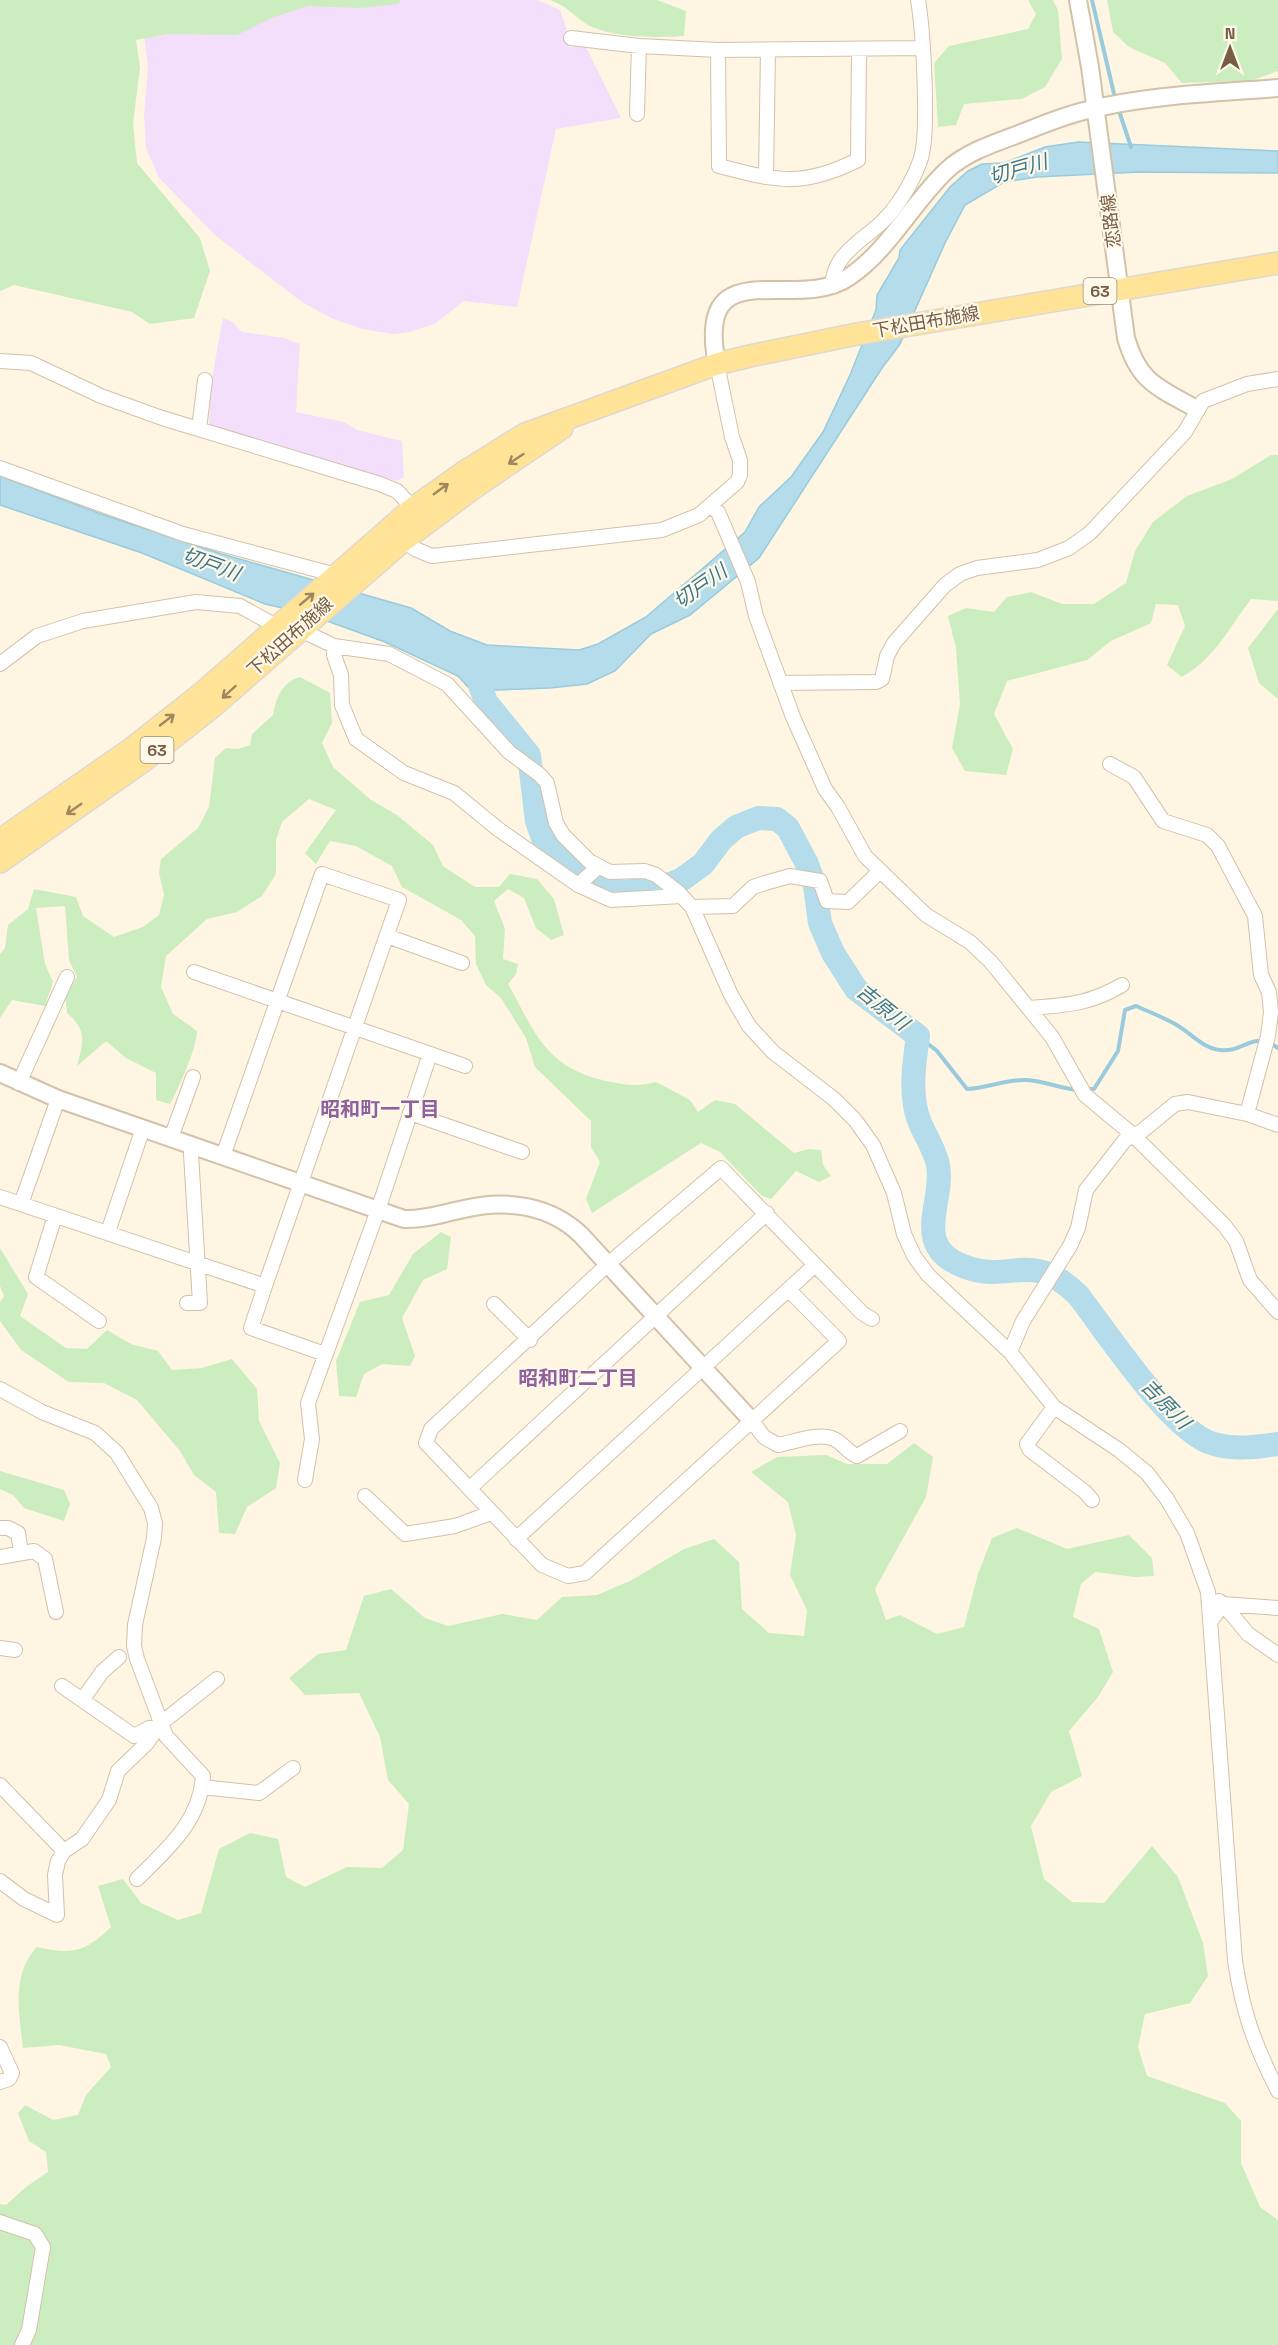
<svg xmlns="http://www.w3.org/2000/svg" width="1278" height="2345" viewBox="0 0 1278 2345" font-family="'Space Grotesk','Noto Sans JP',sans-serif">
<rect width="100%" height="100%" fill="#fef6e2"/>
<path fill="#f3defb" d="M132,0H538L560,10L566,27L569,47H586L621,118L556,129L517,307L464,301L436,323L410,332L393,334L362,329L331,318L302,302L216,236L159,178L146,148L144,115L148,67L143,28Z
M223,318L231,321L242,332L284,338L300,344L296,412L344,422L357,430L402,441L404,477L397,481L209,425L211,383Z"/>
<path fill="#ccedbf" d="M0,0H401L398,4L359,8L308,6L271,18L237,35L168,34L136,40L140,68L133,123L137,163L200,238L210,271L194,318L150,324L132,312L14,285L0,291Z
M550,0H657L686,11L684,36C658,38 607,38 585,23C570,13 570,8 550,0Z
M1028,0H1053L1058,10L1062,59L1045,87L1022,99L964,104L956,125L938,127L934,63L949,46L1028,29L1036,14Z
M1107,0H1278V71L1250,81L1182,83L1165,63L1129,47L1113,32Z
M1271,455H1278V601L1251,599C1229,628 1215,658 1182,677L1167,665L1185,626L1178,605L1156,604L1151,623L1111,641L1087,660L1007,681L994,714L1013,749L1006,775L965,771L952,748L960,704L956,648L948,616L966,608L994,612L1007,597L1031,592L1062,604H1094L1126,583L1135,551L1153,522L1187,496L1232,479Z
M1278,609V699L1259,683L1248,648Z
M300,677L330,693L332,723L322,743L333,767L371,800L397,815L433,845L443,866L475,887H499L510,874L537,879L554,899L564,935L551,940L536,928L524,898L508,889L494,901L505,929L503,959L518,964L516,974L508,984C536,1034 545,1067 606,1081C624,1085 639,1087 656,1082L690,1100L698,1112L715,1100L735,1104L794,1153L809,1149L821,1150L823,1165L831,1176L819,1182L796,1171L771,1199L762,1196L720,1152L701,1143L592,1213L586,1199L600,1162L591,1147V1121L535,1067L526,1038L501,998L486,985L476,964L475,936L461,920L402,887L392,866L356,846L330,841L316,864L305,853L336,810L309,799L282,822L276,840V874L262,896L237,912L207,919L166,956L161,987L173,1014L197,1031C197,1047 179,1088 170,1104L156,1100V1073L126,1058L106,1041L77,1066C83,1042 88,1031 67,1013L65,994L77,977L69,960L65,906L36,908L45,964L53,982L45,1006L12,1000L0,1018V954L5,948L8,925L28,909L34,889L76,897L83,916L114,937L143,927L159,915L164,895L159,873L161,859L198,828L209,807L215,758L226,748L238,749L250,745L252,734L273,715C276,698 282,682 300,677Z
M441,1232L451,1237L447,1269L423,1280L402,1318L415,1356L410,1366L382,1364L364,1374L356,1397L339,1396L336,1361L360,1302L389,1295L413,1254Z
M0,1248L28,1294L20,1316L66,1348L87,1349L107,1330L131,1344L158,1351L172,1370L202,1368L232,1359L257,1389L259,1421L280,1463L276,1488L247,1507L235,1534L219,1533L216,1492L194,1475L180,1451L137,1400L104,1383L69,1382L21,1350L0,1321V1302L4,1296L0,1286Z
M914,1443L933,1457L926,1497L875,1589L886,1620L900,1615L937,1634L964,1627L978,1574L992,1538L1017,1528L1067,1549L1129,1535L1152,1558L1154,1576L1135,1577L1095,1572L1081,1584L1073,1617L1099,1629L1113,1672L1098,1697L1069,1731L1082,1776L1051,1792L1031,1826L1044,1879L1072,1902L1104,1903L1152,1846L1178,1877L1203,1943L1208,1976L1190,2003L1145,2014L1138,2047L1147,2076L1225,2103L1241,2121V2163L1260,2207L1278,2220V2345H0V2204L6,2205L26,2187L48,2172L46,2152L29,2141L18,2113L25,2105L53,2120L78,2115L86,2095L111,2067L106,2054L59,2045L23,2048C19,2013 11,1974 37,1947C73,1955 85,1952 111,1927L98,1886L123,1879L141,1903L178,1920L201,1913L219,1849L250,1833L278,1839L286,1877L305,1887L347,1867L382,1868L403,1850L409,1804L388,1780L380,1737L359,1693L305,1695L289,1678L318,1654L346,1650L364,1596L391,1589L425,1618L448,1626L502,1614L537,1620L562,1597L597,1595L630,1581L684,1549L714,1539L739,1562L742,1609L769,1633L804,1636L807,1610L790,1575L796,1535L788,1502L751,1472L777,1457L826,1455L847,1464H887Z
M0,1471L64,1490L70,1504L64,1521L24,1508L13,1495L0,1489Z"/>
<path fill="#b4dcea" stroke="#99cbdd" stroke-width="1.5" d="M1078,142L1278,151V173L1138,172L1037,177L1004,182L965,205L945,243L900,344L882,368L759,558L690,615L651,634L615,671L587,684L550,688L495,690L468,687L458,676L385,642L305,613L265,604L142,553L0,505V476L101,514L222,554L411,608L450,631L487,645L579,650L598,644L646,617L745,532L759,507L791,477L823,432L850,375L876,310L877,295L899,258L900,250L950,187L968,171L982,164L1004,163L1045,147Z"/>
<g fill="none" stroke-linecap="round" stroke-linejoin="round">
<path stroke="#99cbdd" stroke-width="4" d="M1092,0L1115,98
M1118,108L1131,147
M918,1036L937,1051L967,1089C988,1088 1006,1079 1027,1080C1045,1081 1061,1089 1079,1090
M1086,1089H1094L1118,1051L1125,1010L1136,1006C1149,1012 1163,1017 1175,1024C1190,1032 1202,1048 1220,1050C1244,1053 1252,1030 1278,1048"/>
<path stroke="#b4dcea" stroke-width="24" d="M479,670L480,685L486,702L529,755L537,821L543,838L566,866L596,886L623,892L657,889L681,880L703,864L721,840L736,827L758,818L777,819L788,828L807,864L815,886L820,923L833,953L856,989L918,1036C914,1063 909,1097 920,1123C926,1137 935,1150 938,1165C945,1202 910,1245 963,1266C1010,1285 1030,1248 1078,1295C1106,1331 1172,1433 1214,1444C1235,1450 1257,1447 1278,1444"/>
<g stroke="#d3c1aa" stroke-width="16">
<path id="minor" d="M571,38L639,46L718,50L922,48
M718,50L719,166C778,181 801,188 858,160L859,50
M637,114L639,46
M766,177L768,50
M833,286C831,256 862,241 881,223C898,207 912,183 920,161C930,136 923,30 918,0
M0,361L31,363L101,396L162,418L380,484L397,491L417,512
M199,429L205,380
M0,468L183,534L336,575
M710,506L718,512L748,582L756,616L793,717L825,789L838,807L865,856L926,915L970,942L991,962L1052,1037L1085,1095L1133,1135L1224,1225L1236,1241L1250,1280L1278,1312
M400,538L415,549L432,556L662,530L699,515L737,482L740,475V460L732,437L717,364
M334,646V655L341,675L342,705L356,739L404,773L454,793L498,829L578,885L598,867
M0,664L37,636L83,621L196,602L240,606L276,626L309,634L334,646L389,654L447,684L509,752L540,775L547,783L556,823L563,835L589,861L610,872L645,871L656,875L678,892L692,907L731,995L749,1026L773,1052L834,1099L855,1120L873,1145L894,1193L904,1234L914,1256L928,1275L1010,1352L1054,1407L1119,1450L1147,1473L1167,1499L1187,1533L1208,1592L1235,1961C1243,2013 1254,2044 1278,2091
M780,683L876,682L882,679L887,656L894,643L945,585L960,574L977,568L1038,560L1069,548L1090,533L1185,432L1203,401L1247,384L1278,379
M1110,764L1134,777L1163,821L1207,835L1218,846L1255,916L1261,975L1269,992L1271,1012L1268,1036L1247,1114
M578,885L611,900L682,896
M692,907L733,906L753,887L765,883L790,876L820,881L827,901L848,902L879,872
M387,936L462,963
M194,972L465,1066
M1030,1008C1067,1005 1090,1004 1122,985
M19,1083L67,977
M410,1113L522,1152
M171,1138L193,1077
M0,1197L265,1286L399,900L322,874L223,1156
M21,1204L58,1099
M55,1216L36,1277L99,1321
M108,1232L143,1128
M265,1286L251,1328L325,1354
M789,1290L839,1341L585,1573L568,1576L542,1565L426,1443L431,1429L608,1264L721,1168L862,1313L872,1319
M187,1303H200L191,1154L193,1146
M494,1304L530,1340
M1010,1352L1023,1321L1070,1246L1078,1228L1086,1190L1125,1140L1142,1131L1175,1104L1188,1102L1247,1114L1278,1125
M0,1389L42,1412L95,1433L117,1453L151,1508L155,1523L154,1538L135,1625L134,1646L137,1659L166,1736L203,1776C200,1822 167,1849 137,1879
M1054,1407L1027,1444L1030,1450L1085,1492L1092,1500
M752,1421L764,1437L778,1445C794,1442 819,1432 834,1439C843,1443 847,1452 857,1456L900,1431
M305,1480L312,1439L308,1403L378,1210L430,1054
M470,1488L767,1213
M365,1496L405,1534L455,1526L491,1513
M0,1528H8L18,1533L21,1552
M516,1539L815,1265
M0,1557L34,1551L45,1559L56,1612
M1219,1601L1223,1604L1278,1608
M1211,1621L1223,1604L1248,1634L1278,1655
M0,1648L15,1650
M62,1686L134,1736L149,1728H157
M83,1699L102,1672L119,1657
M0,1785L64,1851
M202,1787L259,1793L293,1768
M0,1881L24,1899L57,1915L55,1875L58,1861L64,1851L82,1839L109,1800L118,1771L147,1743L160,1724L217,1679
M0,2047L12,2073L9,2079L0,2082
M0,2222L35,2234L43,2247L29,2330L22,2345"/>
</g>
<g stroke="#d3c1aa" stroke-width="20">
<path id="tertiary" d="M1078,0L1090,67L1126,338C1139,383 1158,387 1196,409
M717,364C694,247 796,314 849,277C890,249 912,203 947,170C964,154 989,145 1011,137C1035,128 1059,117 1084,111C1146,95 1214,93 1278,88
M0,1073L58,1099L404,1219C425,1220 444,1213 464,1209C506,1199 550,1205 581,1235L752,1421"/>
</g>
<g stroke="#dfd8d3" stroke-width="24">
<path id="primary" d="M0,840L131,749L201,694L413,508L464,472L525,434L717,364L750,356L857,334L1278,263
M0,862L142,762L211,708L403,541L475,487L562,428"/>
</g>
<use href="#minor" stroke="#fff" stroke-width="14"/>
<use href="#tertiary" stroke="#fff" stroke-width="16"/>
<use href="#primary" stroke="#ffe498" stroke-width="21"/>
</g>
<defs><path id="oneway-shaft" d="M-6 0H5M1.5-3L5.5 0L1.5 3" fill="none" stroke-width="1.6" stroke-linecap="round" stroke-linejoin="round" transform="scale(1.5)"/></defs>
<g stroke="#a0865f">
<use href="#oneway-shaft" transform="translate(516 459) rotate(147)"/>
<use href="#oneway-shaft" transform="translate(441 489) rotate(-36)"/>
<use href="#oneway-shaft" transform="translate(307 599) rotate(-40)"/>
<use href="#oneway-shaft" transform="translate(229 692) rotate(138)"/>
<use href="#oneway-shaft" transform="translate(167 720) rotate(-38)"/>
<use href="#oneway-shaft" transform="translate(74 809) rotate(145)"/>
</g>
<g text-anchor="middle" stroke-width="4.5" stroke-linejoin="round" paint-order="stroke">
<g fill="#fff9ea" stroke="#a08c77" stroke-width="1.5">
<rect x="1083.5" y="278" width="33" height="26" rx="4.5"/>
<rect x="140.5" y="737" width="33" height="26" rx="4.5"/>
</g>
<g font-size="16" font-weight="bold" fill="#785d46">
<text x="1100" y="297">63</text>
<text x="157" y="756">63</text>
</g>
<g font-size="18" fill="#785d46" stroke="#fff9ea">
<text transform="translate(1111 221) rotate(-97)" y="6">恋路線</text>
<text transform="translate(926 322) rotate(-10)" y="6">下松田布施線</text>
<text transform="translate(290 637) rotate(-42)" y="6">下松田布施線</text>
</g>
<g font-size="20" font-style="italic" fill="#3d788e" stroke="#fff9ea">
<text transform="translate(1018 169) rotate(-16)" y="7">切戸川</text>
<text transform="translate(211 564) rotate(20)" y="7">切戸川</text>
<text transform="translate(700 586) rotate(-35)" y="7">切戸川</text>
<text transform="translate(883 1007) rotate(39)" y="7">吉原川</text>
<text transform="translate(1166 1404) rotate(46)" y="7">吉原川</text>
</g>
<g font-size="20" font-weight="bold" fill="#8f609d" stroke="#fff9ea">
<text x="380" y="1116">昭和町一丁目</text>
<text x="578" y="1385">昭和町二丁目</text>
</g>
</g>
<g transform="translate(1230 48)" stroke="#fff9ea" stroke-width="4.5" paint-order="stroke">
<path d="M0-4.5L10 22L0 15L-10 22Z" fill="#785d46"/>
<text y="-9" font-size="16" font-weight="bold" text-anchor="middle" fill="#785d46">N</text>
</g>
</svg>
